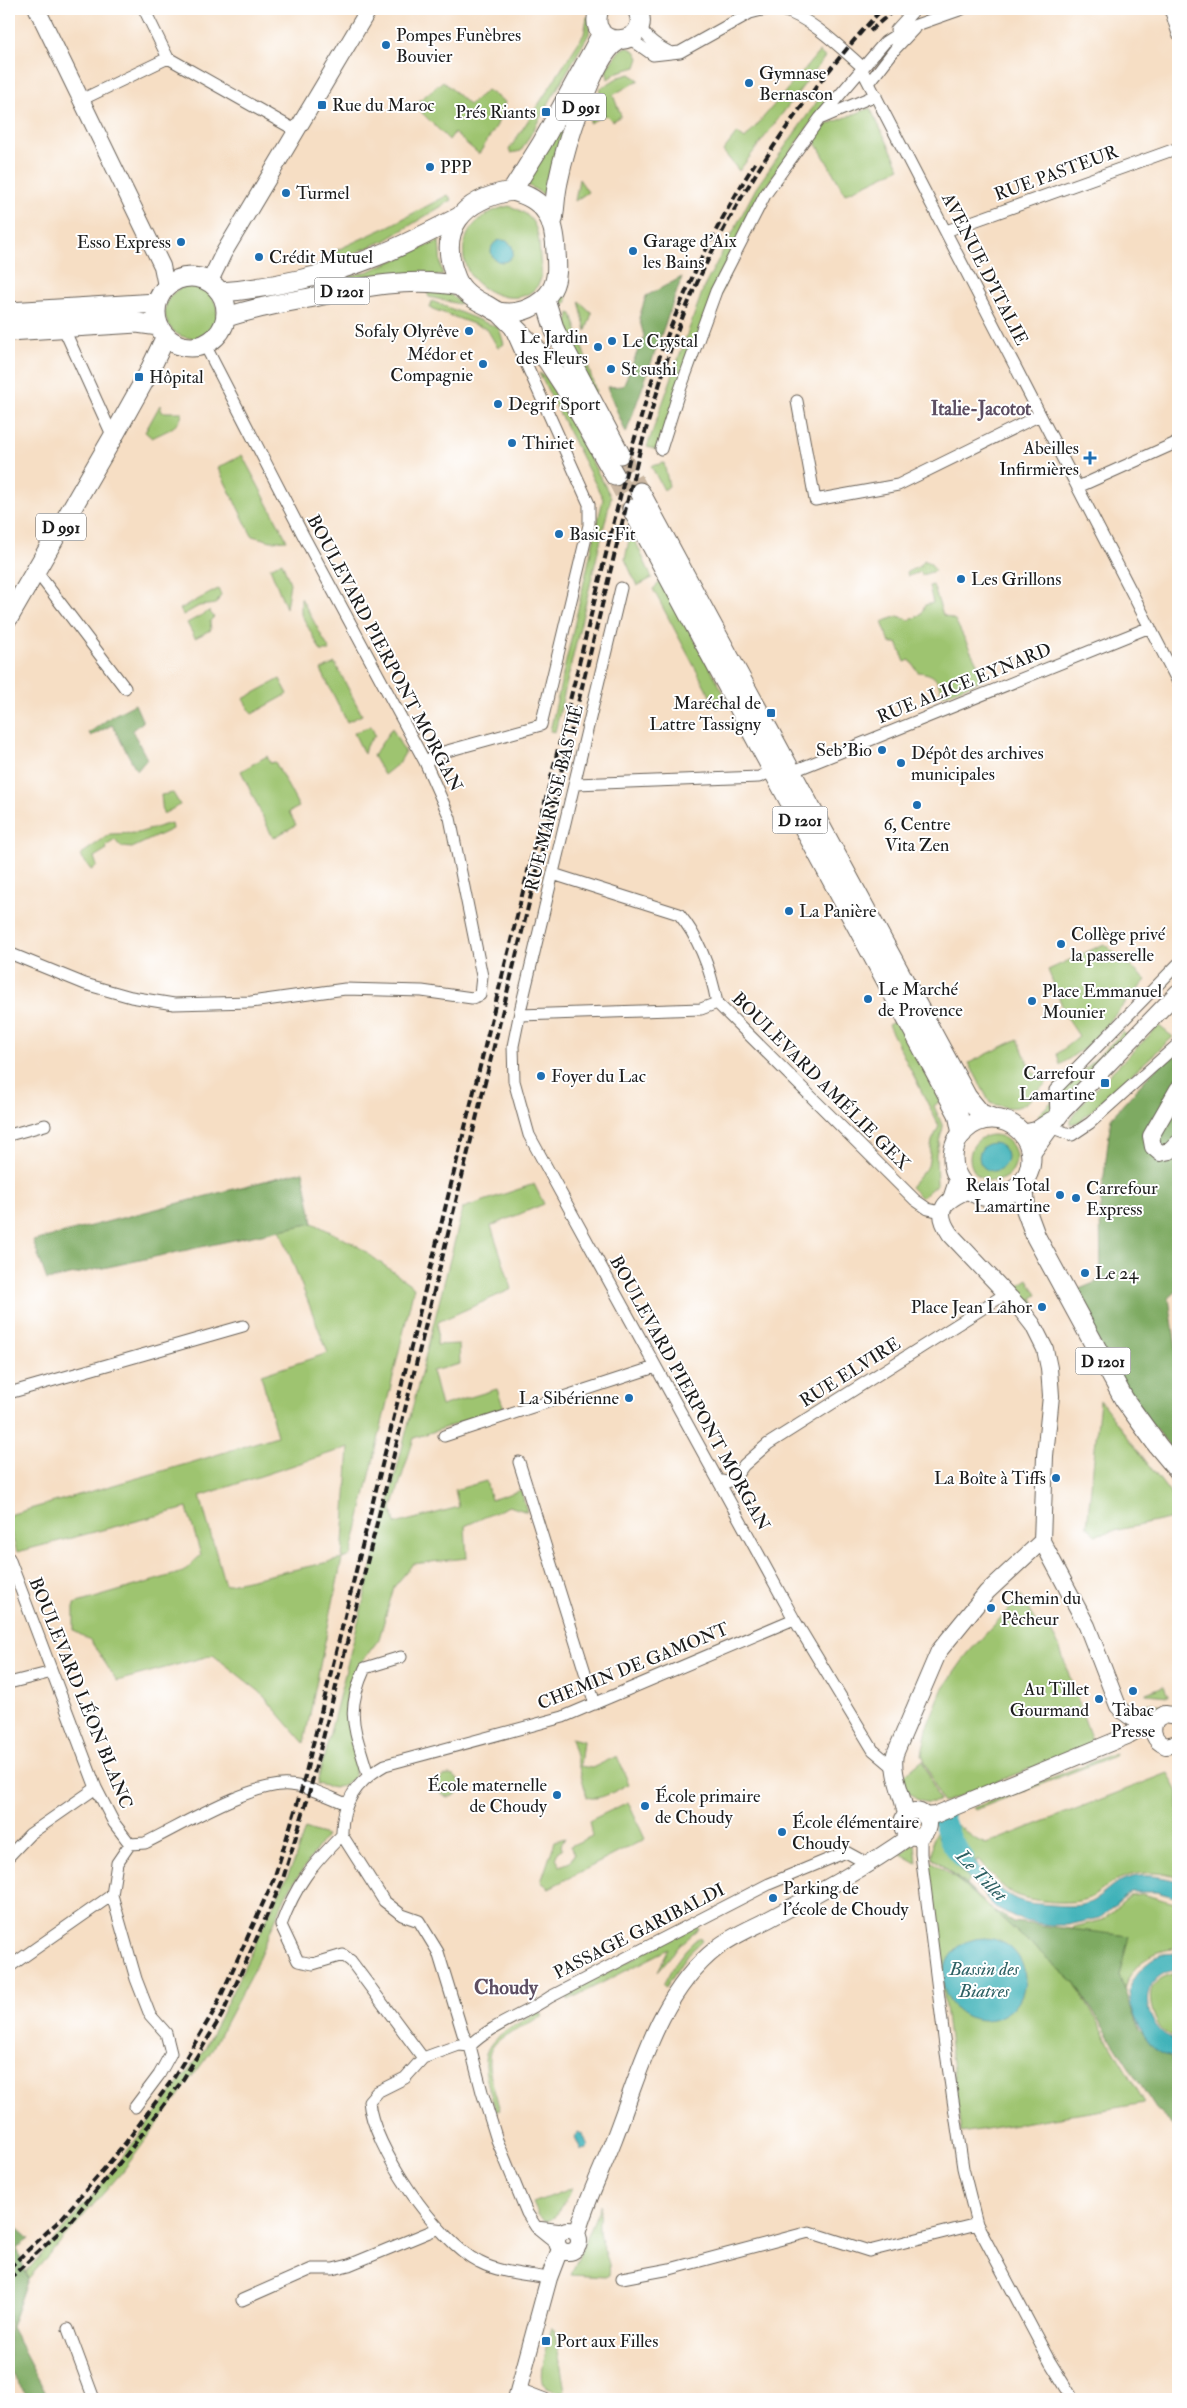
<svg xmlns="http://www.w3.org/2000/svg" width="1187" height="2408" viewBox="0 0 1187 2408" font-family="'IM FELL Double Pica',serif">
<rect width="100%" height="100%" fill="#fff"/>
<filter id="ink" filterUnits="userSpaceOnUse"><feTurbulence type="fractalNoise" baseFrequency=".02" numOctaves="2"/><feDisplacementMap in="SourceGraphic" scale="10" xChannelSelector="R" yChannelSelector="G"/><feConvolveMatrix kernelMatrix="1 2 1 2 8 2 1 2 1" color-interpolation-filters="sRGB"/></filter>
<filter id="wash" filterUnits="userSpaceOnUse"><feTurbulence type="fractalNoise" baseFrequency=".0096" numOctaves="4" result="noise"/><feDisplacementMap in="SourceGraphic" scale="20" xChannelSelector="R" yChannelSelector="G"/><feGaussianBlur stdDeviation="1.12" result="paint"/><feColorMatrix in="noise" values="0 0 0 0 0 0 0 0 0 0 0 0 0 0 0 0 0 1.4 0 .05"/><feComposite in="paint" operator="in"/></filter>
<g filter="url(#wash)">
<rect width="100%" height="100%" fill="#f6dec4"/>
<path fill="#9ec46f" stroke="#5d7046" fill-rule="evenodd" d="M587,17H590L589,34L521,151L511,153L509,150L584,34Z
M627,47L635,51L639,58L636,67L618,72L608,79L606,69L620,50Z
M819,52L825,57L739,171L723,151L737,133L745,139Z
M630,74L639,80L613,95L621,116L612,121L606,115L589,123L601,88L619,77Z
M443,81L469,105L487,90L505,102L497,125L479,154L454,133L449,140L414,105Z
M579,92L549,189L546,196L526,184Z
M823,93L829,98L762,192L657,450L647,447L704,287L756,188Z
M870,108L900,168L845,194L814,139L826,125Z
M579,179L588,192L575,201Z
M448,195L452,200L386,240L325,265L324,256L389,226Z
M509,206C538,215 539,233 540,259C541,268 543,277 538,285C521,310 478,293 468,271C453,238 478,212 509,206Z
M439,241L441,267L443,275L314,289V287L369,271Z
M564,279L567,301L558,317L556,303Z
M165 312a26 26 0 1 1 52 0a26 26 0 1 1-52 0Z
M426,290L446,291L460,302L459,304L429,297Z
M432,301L499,328L504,344L498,348L487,329L430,308Z
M579,301L592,313L586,331Z
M569,313L572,314L596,392L593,393L566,331Z
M539,373L546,377L611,497L555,732L550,731L603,499Z
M160,405L162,412H182C182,427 163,432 152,438L145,432Z
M242,455L287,540L271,541L252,536L218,468Z
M664,463L669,486L664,490L651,466Z
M631,531L652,578L637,586L625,559Z
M924,560L931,564L935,571L922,575L921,572L908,576L907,572L920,566Z
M282,562L290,583L286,608L270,568Z
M662,580L728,701L717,709L653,589Z
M933,585L943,615L955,620L985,679L943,695C937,679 936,674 918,672L910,660L905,662L897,643H890L882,622L898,616L910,620L921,615L925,605L933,603L929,586Z
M218,589L221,595L216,604L199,606L183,615L180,609Z
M301,598L330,651H321L301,614Z
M209,611L214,617L210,621L211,630L195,638L187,623Z
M335,663L362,715L347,722L321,670Z
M280,679L288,694L252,714L243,699Z
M371,726L375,735L366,746L364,754L354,733Z
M392,728L405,753L399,763L384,775L373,756Z
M267,756L270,763L275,762L299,807L289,812L296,825L273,838L241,771Z
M173,793L180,805L163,814L161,795Z
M171,823L172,829L132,848L121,847L115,840L106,846L107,849L94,857L97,866L91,870L80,855L110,834L138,833Z
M1104,944L1146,980L1087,1046L1060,1065L1057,1054L1079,1036L1067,1018L1048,970Z
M899,1019L940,1101L934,1106L943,1127L936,1154L937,1184L921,1198L910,1187L928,1166L932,1141L939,1126L888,1025Z
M1159,1026L1173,1037L1079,1122L1070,1124C1067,1112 1146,1039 1159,1026Z
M1123,1032L1127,1036L1042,1120L1038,1115Z
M1018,1039L1031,1071L1048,1081C1025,1104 1024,1114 990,1103L969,1063Z
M970 1158a23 23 0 1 1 46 0a23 23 0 1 1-46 0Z
M534,1184L544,1204L491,1226L512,1289L438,1322L437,1345L459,1344L460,1364L432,1371L441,1406L497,1389L504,1408L414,1438L392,1508L395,1524L459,1507L455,1490L486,1481L491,1500L521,1490L527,1512L509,1506L465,1526L467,1558L413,1564L394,1587L379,1639L358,1667L350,1690L348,1721L357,1762L354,1777L345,1784L334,1788L317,1784L463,1208Z
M313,1223L356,1245L414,1287L351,1556L342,1559L304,1743L260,1692L213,1655L117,1681L90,1640L74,1631V1604L183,1572L201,1555L187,1508L17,1552L9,1526V1515L190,1463L277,1436L261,1375L328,1353L280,1230ZM349,1447L342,1559L225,1585L200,1496Z
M1028,1279L1037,1295L1032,1298L1035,1303L1030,1305L1014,1288Z
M1100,1400L1178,1504V1517L1095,1535L1087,1526Z
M1021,1596L1038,1624L1045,1621L1059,1646L1093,1744L942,1803L922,1754L928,1724L942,1690L968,1653Z
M1164,1686L1168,1696L1146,1694V1693Z
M1151,1703L1166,1706C1154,1710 1143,1719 1133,1707Z
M571,1738L583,1741L580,1766L592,1768L617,1756L629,1784C618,1789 599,1802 587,1797Z
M1115,1753L1114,1756L975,1810L973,1808Z
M923,1760L939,1801C917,1806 908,1796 903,1776Z
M1168,1773L1178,1792V1877C1157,1871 1135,1871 1115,1881C1106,1886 1099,1894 1089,1898C1072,1906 1023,1902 1007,1890C996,1881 987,1870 978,1859L966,1885L932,1857L933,1838L941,1823L950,1820L977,1840L986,1844Z
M438 1786a11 11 0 1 1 22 0a11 11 0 1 1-22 0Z
M628,1802L645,1839L549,1888L541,1882L555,1841L565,1838L561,1845L562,1849L558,1851L556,1857L560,1866L570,1862L574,1854L570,1846L592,1836L589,1821Z
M305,1829L326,1836L288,1891L251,1975L210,2053L123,2171L28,2279L26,2272L99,2188L205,2049L294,1862Z
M915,1844L917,1863L901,1854L911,1845Z
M926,1857L964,1885L1074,1982L1145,2103L961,2133Z
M1142,1894L1178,1904V1945L1174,1949C1151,1950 1129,1968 1124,1990L1119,1975L1128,1936L1072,1930L1074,1927L1103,1920L1131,1895Z
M697,1925L699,1929L681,1944L658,1971L669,1949L568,2000L566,1994Z
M699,1937L702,1941L686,1956L666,1987L663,1985C673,1965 682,1951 699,1937Z
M1178,1972V2039C1171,2036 1163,2033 1159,2026C1153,2016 1146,1995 1154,1985C1160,1977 1169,1975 1178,1972Z
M538,2012L543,2016C483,2046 480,2043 500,2110L496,2111C475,2048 481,2043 538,2012Z
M572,2188C567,2201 559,2217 545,2221L539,2216L533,2203Z
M601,2204C599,2215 598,2226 600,2237C602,2251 612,2261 609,2275L605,2277L571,2275Z
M552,2327L554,2328L565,2391L560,2393C554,2390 547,2388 543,2383C537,2373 549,2339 552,2327Z"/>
<path fill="#7eaa62" stroke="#4d633f" d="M682,277L626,433L607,387L623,386L644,336L639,318L646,296Z
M135,704L143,722L132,730L147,759L137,771L112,725L91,736L89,733L112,716Z
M1178,1048V1290L1169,1298L1178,1362V1456L1140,1411L1103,1355L1077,1290L1101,1280L1100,1209L1111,1118L1152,1072Z
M303,1171L313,1223L47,1280L33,1241Z
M932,1857L966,1885L990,1908L1013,1922L1129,1936L1119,1975L1139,2030L1178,2064V2129L1156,2109L1074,1982Z
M9,2221L29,2239L17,2248L28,2279L11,2327L49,2399H30L12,2375L9,2374Z"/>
<path fill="#41b2b9" stroke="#2e676a" d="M491 251a11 11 0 1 1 22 0a11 11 0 1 1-22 0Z
M979 1157a14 14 0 1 1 28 0a14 14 0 1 1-28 0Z
M952,1828C967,1852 987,1883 1012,1897C1024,1904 1039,1904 1053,1905C1065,1906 1079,1907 1091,1902C1101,1897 1109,1888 1119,1882C1137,1872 1159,1876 1178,1881V1898L1156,1892H1131L1100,1918L1068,1925H1050L1023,1921L995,1907L957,1866L937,1836Z
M943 1979a41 41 0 1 1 82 0a41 41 0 1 1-82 0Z
M1178,1950V1969C1132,1977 1143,2029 1178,2042V2058C1173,2056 1165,2055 1160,2052C1144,2044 1125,2002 1130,1985C1134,1974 1153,1956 1163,1954C1167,1953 1171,1954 1175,1953Z
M577,2132L583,2134L588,2146L587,2149L581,2150L575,2137Z"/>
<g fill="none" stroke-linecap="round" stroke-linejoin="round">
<path stroke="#41b2b9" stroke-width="22" d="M943,1819L951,1841L963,1858"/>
</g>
</g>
<g filter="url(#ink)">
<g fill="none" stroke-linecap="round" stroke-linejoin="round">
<path stroke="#cab7a2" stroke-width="19" stroke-dasharray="19 9" stroke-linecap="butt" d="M620,454L640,492
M615,476L632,509"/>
<g stroke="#686057" stroke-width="13">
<path id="street" d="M144,9L168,58L297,131
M1170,9L1178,34
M639,24C646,39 657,46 671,53
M896,30L915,9
M629,38L653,55L680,52L750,13C760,10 771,8 781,10C808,16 839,46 859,64L1178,682
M869,83L896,48L914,29
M81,100L168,58
M822,118L876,95
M946,231L1178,148
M63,327L113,437
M797,401L815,500L898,485L1040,415
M661,449L677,398L716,291L765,195L820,118L885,42L905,29L962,9
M1078,487L1178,442
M36,571L125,688
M621,588L521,1007L513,1046L514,1081L529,1135L794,1619L873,1750L892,1766
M425,762L440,753L541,725L589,525V504L511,330
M791,772L1150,627
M576,784L759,777L773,771
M553,874L679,914C700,939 711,971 717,1003L915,1200L928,1209L941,1212
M9,953L85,984L131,997L174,1004L251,1002L345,989L422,991L472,998L480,995L482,976L450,818L425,762L303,535L205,345
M520,1015L701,1009L717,1003
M1056,1116L1055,1090L1178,964
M1050,1127L1072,1135L1090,1123L1178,1044
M9,1135L45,1125
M9,1393L243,1326
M444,1436L655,1367
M519,1462L595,1704
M718,1480L727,1482L733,1480L744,1465L768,1444L1007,1293
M9,1558L96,1788L114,1823L130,1844L145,1843C180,1826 252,1782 289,1785C308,1786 329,1797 347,1804
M9,1683L52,1672
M368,1775C355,1729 344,1714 365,1668L401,1657
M342,1835C341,1803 358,1780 385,1765L563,1717L794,1619
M342,1835L384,1901L402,1915L419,1921L438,1952L463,2034L470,2046L482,2092L497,2140L527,2213L536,2227L557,2244
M342,1835C312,1865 296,1884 281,1925L298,1961L313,1964L343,1955L351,1961L423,2058
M921,1835V1854L945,2046L963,2168L977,2224L1050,2362L1073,2399
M130,1844L117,1863L112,1895L136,1979L150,2015L166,2033L171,2053L159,2075L135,2107
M9,1856L30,1834L96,1788
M9,1967L112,1895
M470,2046C492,2024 524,2015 550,1997L769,1884L846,1852L868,1864
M423,2058L405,2078L377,2092L369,2101C372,2146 438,2242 479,2262C500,2273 525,2274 549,2278
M423,2058L459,2045L470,2046
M536,2227L563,2230
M622,2278L670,2269L809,2232L869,2251L977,2224
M242,2300L312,2269H333L349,2265L439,2228
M68,2329L94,2399
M519,2389L545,2399"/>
</g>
<g stroke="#686057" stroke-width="18">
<path id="secondary" d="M37,9L162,266L166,286
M210,281L223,254L369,9
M1178,1089L1151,1136L1153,1147L1160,1153L1170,1151L1178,1143
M1022,1133L1036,1130L1051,1120
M1031,1155L1063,1111L1178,992
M968,1190C945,1201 933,1209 950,1234L1019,1307L1033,1325L1045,1349L1049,1368L1051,1396L1045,1456L1042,1541L1087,1626L1118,1706C1126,1716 1136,1721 1148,1725
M951,1199L958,1178
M1156,1720C1150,1731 1154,1741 1166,1746L1178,1743
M902 1824a13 13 0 1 1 26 0a13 13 0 1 1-26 0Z
M906,1815C903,1794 891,1775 895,1754L939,1651L987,1592L1042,1541
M924,1816L935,1815L1127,1736L1165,1714L1178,1716
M557 2241a11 11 0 1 1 22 0a11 11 0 1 1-22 0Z
M577,2234C586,2201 602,2170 614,2139C640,2072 658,1994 717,1948C733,1935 755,1927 773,1917C820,1892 867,1867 910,1836
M516,2399L549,2278L560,2249"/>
</g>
<g stroke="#686057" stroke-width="21">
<path id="primary" d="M599,9C584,53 656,47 637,9
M512,191C546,199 555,220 556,252C557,264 558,278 552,289C542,306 518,316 499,312C495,311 490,307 486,305C473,299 461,291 456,278C436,229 463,199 512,191Z
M512,191L542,143L592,52L600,37V30
M553,220C555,208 555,195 558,182C564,152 592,54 618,41
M156 312a35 35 0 1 1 70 0a35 35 0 1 1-70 0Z
M221,292C271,288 330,275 377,256C405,245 432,231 459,217
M545,299L555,331L620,454
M9,312L157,303
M499,312L547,360L564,386L615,476
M227,317C254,308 281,303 309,298C357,288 410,276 459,286
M9,331L137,323L159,326
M640,492L967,1097L981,1114L995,1119
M632,509L958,1114L962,1134
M9,617L113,437L148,374L166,336
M953 1158a39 39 0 1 1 78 0a39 39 0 1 1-78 0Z
M1023,1183L1026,1210L1036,1237L1124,1399L1158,1446L1178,1470"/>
</g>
<use href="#street" stroke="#fff" stroke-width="11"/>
<use href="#secondary" stroke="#fff" stroke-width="16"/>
<use href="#primary" stroke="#fff" stroke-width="19"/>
<path stroke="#1c1c1c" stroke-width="4" stroke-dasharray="8 4" stroke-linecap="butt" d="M870,31L895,9
M9,2268L62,2218L121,2149L175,2076L214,2011L274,1879L302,1788L339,1640L633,444C644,409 653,373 666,339C690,277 720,219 755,163
M9,2279L68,2224L127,2154L182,2081L222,2015L282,1882L310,1790L384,1495L641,446C651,413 661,378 672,345C715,223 795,103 882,9"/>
</g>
</g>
<g fill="#1f6fb2" stroke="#fff" stroke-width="2">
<circle cx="386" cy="45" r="5"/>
<circle cx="749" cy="83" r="5"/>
<rect x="317" y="100" width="10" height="10" rx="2.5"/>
<rect x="541" y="107" width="10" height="10" rx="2.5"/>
<circle cx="430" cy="167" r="5"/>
<circle cx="286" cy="193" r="5"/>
<circle cx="181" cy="242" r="5"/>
<circle cx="633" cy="251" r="5"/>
<circle cx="259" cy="257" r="5"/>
<circle cx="469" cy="331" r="5"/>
<circle cx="612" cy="341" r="5"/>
<circle cx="598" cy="347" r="5"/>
<circle cx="483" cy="364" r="5"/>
<circle cx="611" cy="369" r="5"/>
<rect x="134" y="372" width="10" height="10" rx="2.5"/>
<circle cx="498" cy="404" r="5"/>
<circle cx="512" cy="443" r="5"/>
<path d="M1087.5 450.5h5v5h5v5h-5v5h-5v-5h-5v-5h5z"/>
<circle cx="559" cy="534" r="5"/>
<circle cx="961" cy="579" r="5"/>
<rect x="766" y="708" width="10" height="10" rx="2.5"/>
<circle cx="882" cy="750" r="5"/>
<circle cx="901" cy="763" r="5"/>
<circle cx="917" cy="805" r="5"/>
<circle cx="789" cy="911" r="5"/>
<circle cx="1061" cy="944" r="5"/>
<circle cx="868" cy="999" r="5"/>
<circle cx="1032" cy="1001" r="5"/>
<circle cx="541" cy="1076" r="5"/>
<rect x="1100" y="1078" width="10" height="10" rx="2.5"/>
<circle cx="1060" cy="1195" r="5"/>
<circle cx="1076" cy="1198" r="5"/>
<circle cx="1085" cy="1273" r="5"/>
<circle cx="1042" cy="1307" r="5"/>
<circle cx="629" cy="1398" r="5"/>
<circle cx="1056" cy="1478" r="5"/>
<circle cx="991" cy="1608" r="5"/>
<circle cx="1133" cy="1691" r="5"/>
<circle cx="1099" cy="1699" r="5"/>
<circle cx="557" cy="1795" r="5"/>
<circle cx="645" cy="1806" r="5"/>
<circle cx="782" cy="1832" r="5"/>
<circle cx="773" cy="1898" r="5"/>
<rect x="541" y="2336" width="10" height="10" rx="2.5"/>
</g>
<g text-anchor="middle" stroke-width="4" stroke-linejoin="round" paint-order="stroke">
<g fill="#fff" stroke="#606060" stroke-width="1">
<rect x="556" y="93.5" width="50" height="27" rx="4"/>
<rect x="314.5" y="277.5" width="55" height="27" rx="4"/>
<rect x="36" y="513.5" width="50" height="27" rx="4"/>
<rect x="772.5" y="806.5" width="55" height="27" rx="4"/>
<rect x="1075.5" y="1347.5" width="55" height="27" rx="4"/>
</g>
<g font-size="16" font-weight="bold" fill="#1c1c1c">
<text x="581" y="113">D 991</text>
<text x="342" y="297">D 1201</text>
<text x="61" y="533">D 991</text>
<text x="800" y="826">D 1201</text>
<text x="1103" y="1367">D 1201</text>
</g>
<g font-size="18" fill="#1c1c1c" stroke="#fff" text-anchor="start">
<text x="396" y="41">Pompes Funèbres<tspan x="396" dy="21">Bouvier</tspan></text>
<text x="759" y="79">Gymnase<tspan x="759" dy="21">Bernascon</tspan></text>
<text x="332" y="111">Rue du Maroc</text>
<text x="536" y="118" text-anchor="end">Prés Riants</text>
<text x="440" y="173">PPP</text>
<text x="296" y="199">Turmel</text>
<text x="643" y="247">Garage d'Aix<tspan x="643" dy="21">les Bains</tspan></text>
<text x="171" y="248" text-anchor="end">Esso Express</text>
<text x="269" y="263">Crédit Mutuel</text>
<text x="459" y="337" text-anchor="end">Sofaly Olyrêve</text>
<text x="588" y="343" text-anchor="end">Le Jardin<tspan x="588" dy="21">des Fleurs</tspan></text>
<text x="622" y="347">Le Crystal</text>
<text x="473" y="360" text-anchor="end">Médor et<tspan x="473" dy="21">Compagnie</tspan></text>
<text x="621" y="375">St sushi</text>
<text x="149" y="383">Hôpital</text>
<text x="508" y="410">Degrif Sport</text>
<text x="522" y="449">Thiriet</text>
<text x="1079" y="454" text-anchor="end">Abeilles<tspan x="1079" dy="21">Infirmières</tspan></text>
<text x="569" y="540">Basic-Fit</text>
<text x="971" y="585">Les Grillons</text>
<text x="761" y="709" text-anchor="end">Maréchal de<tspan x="761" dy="21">Lattre Tassigny</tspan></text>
<text x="872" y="756" text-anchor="end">Seb'Bio</text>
<text x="911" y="759">Dépôt des archives<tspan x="911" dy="21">municipales</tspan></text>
<text x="917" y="830" text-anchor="middle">6, Centre<tspan x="917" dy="21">Vita Zen</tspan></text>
<text x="799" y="917">La Panière</text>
<text x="1071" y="940">Collège privé<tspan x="1071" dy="21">la passerelle</tspan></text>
<text x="878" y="995">Le Marché<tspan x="878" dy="21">de Provence</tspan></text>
<text x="1042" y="997">Place Emmanuel<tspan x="1042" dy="21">Mounier</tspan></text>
<text x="1095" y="1079" text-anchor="end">Carrefour<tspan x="1095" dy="21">Lamartine</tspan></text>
<text x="551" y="1082">Foyer du Lac</text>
<text x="1050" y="1191" text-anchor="end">Relais Total<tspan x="1050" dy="21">Lamartine</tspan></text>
<text x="1086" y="1194">Carrefour<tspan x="1086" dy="21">Express</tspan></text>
<text x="1095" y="1279">Le 24</text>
<text x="1032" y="1313" text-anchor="end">Place Jean Lahor</text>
<text x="619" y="1404" text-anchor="end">La Sibérienne</text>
<text x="1046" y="1484" text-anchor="end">La Boîte à Tiffs</text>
<text x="1001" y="1604">Chemin du<tspan x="1001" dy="21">Pêcheur</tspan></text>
<text x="1089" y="1695" text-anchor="end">Au Tillet<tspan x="1089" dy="21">Gourmand</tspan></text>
<text x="1133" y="1716" text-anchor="middle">Tabac<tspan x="1133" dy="21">Presse</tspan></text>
<text x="547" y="1791" text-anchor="end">École maternelle<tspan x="547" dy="21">de Choudy</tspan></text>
<text x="655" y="1802">École primaire<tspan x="655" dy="21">de Choudy</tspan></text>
<text x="792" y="1828">École élémentaire<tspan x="792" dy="21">Choudy</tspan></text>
<text x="783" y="1894">Parking de<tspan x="783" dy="21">l'école de Choudy</tspan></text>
<text x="556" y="2347">Port aux Filles</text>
</g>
<g font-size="18" fill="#1c1c1c" stroke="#fff">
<text transform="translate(1056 173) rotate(-20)" y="6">RUE PASTEUR</text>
<text transform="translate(985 269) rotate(63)" y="6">AVENUE D'ITALIE</text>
<text transform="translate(385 653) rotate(62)" y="6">BOULEVARD PIERPONT MORGAN</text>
<text transform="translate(964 683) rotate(-22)" y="6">RUE ALICE EYNARD</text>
<text transform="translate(554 798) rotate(-76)" y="6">RUE MARYSE BASTIÉ</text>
<text transform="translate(821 1081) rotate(45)" y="6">BOULEVARD AMÉLIE GEX</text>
<text transform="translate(850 1372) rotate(-32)" y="6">RUE ELVIRE</text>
<text transform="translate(690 1393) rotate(61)" y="6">BOULEVARD PIERPONT MORGAN</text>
<text transform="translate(633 1666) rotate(-22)" y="6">CHEMIN DE GAMONT</text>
<text transform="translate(81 1693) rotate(68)" y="6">BOULEVARD LÉON BLANC</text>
<text transform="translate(639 1931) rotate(-27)" y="6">PASSAGE GARIBALDI</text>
</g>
<g font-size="19" font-weight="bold" fill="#5d4e62" stroke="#fff">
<text x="981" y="415">Italie-Jacotot</text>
</g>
<g font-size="19" font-style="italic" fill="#2d6063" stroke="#fff">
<text transform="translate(982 1875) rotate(46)" y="7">Le Tillet</text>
<text x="984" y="1975">Bassin des<tspan x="984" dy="22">Biatres</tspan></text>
</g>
<g font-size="20" font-weight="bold" fill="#5d4e62" stroke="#fff">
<text x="506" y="1994">Choudy</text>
</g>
</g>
<rect width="1187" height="2408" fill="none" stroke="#fff" stroke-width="30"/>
</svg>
